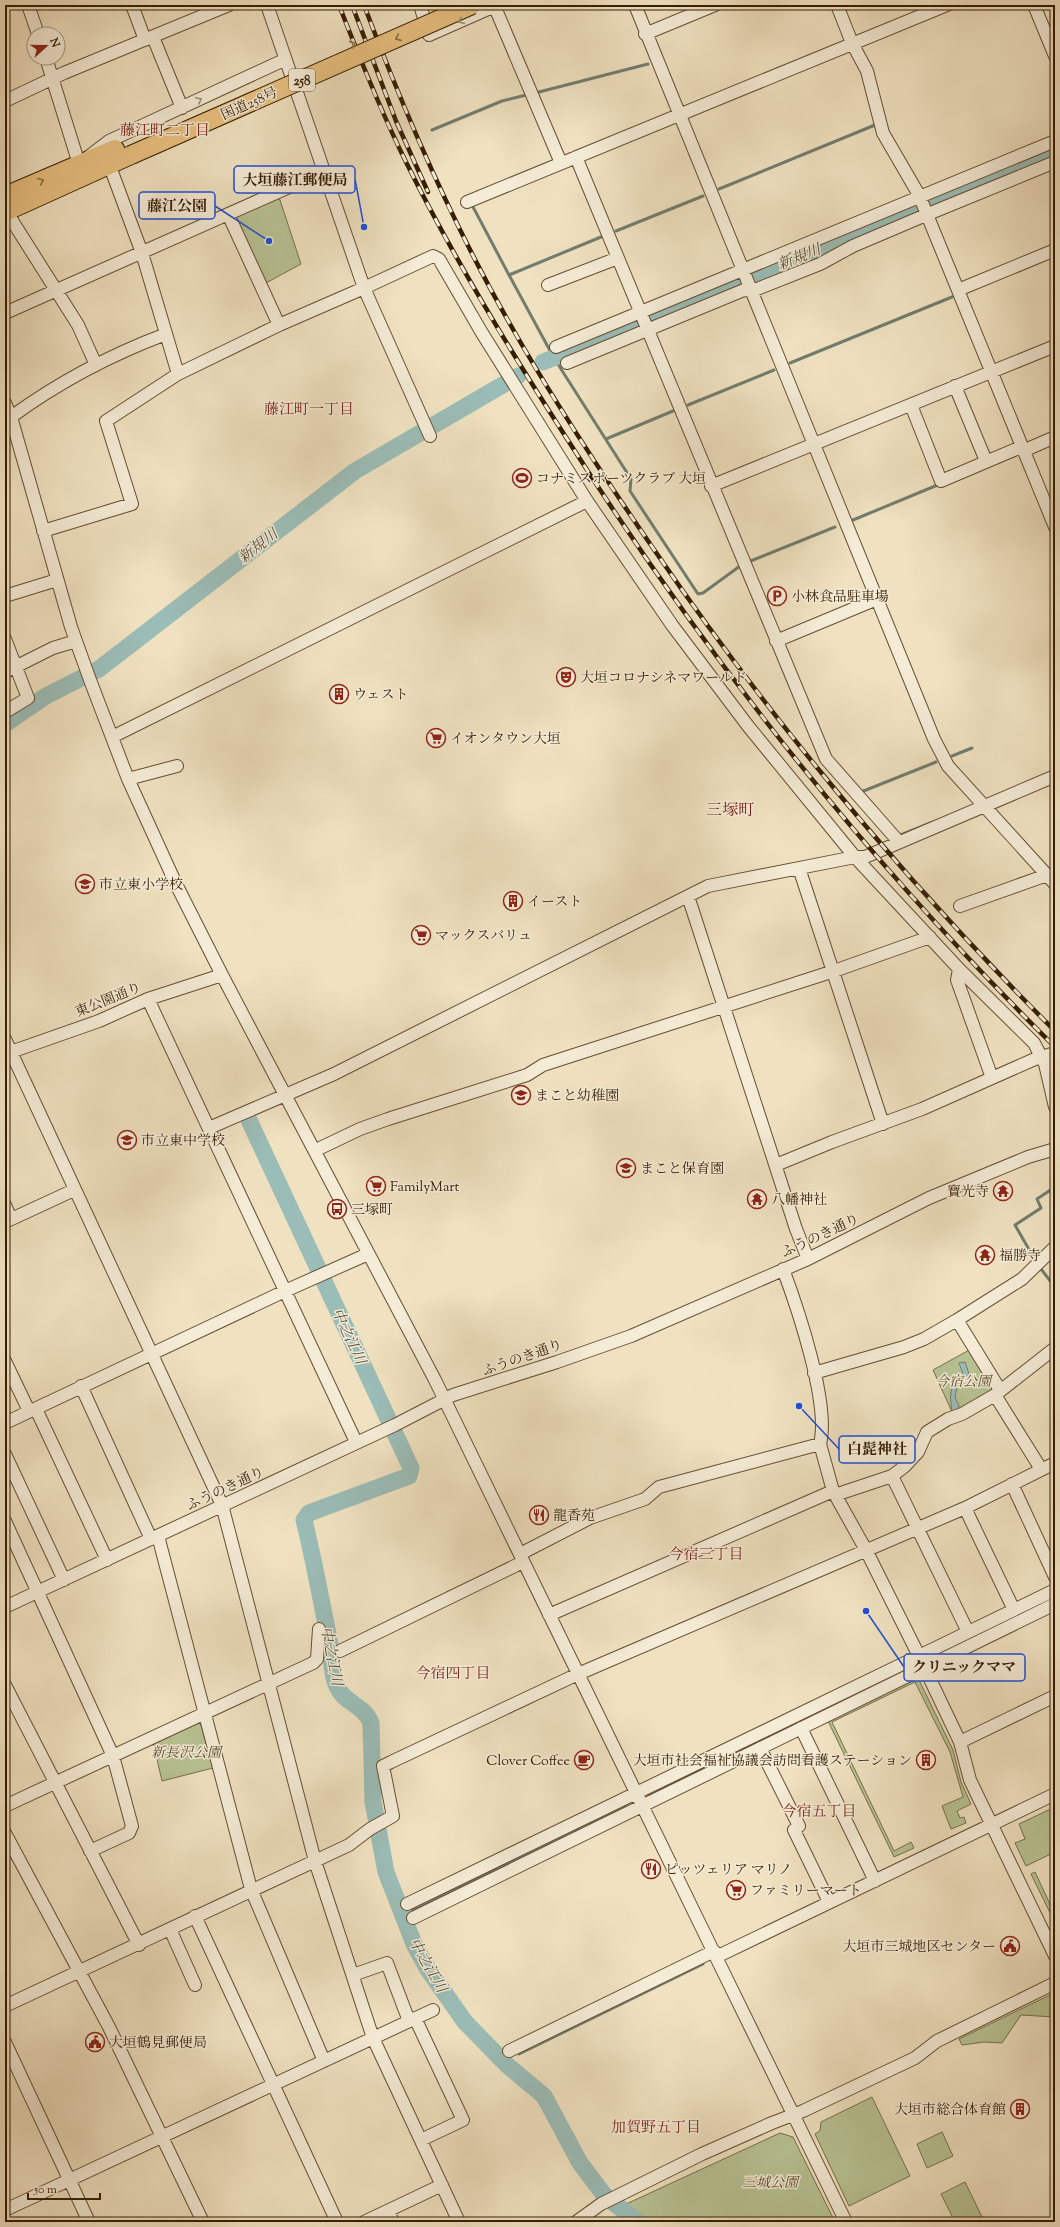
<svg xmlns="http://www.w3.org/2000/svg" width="1060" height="2227" viewBox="0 0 1060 2227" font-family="'Sorts Mill Goudy','Noto Serif JP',serif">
<rect width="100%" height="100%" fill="#f0e2c1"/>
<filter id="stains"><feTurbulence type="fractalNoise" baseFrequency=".005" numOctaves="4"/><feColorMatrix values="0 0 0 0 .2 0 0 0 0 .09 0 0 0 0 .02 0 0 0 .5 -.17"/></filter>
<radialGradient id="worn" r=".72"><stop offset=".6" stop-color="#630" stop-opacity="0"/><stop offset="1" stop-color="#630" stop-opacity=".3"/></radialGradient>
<path fill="#b8c394" stroke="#76704b" d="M279,197L301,264L264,284L234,217Z
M971,1349L995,1389L953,1414L933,1370Z
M915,1678L919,1680L953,1750L961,1782L971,1804L957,1811L960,1818L964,1817L966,1823L951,1829L942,1806L963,1797L950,1752L915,1682L832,1722L894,1851L911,1842L914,1848L894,1857L828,1721Z
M200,1722L213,1768L162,1781L153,1742Z
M1055,1807V1852L1026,1866L1015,1843L1025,1839L1019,1824Z
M1035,1872L1055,1915V1923L1031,1874Z
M1052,1994L1055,1995V2017L1021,2015L1002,2043L984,2042L962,2045L959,2039Z
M872,2097L910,2176L849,2206L815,2134L820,2131L821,2122Z
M942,2132L953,2156L927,2168L917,2144Z
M780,2133L793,2137L835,2222H647L624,2205Z
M965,2182L982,2217L972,2222H955L941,2194Z"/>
<path fill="#9bbdb7" stroke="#727d6f" d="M965,1362L970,1377L957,1386L955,1398L959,1405L958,1410L952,1412C950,1396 950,1396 953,1381L963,1374L959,1363Z"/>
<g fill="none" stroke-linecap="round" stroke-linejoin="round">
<path stroke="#727d6f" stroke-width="3" d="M717,9L727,5
M535,93L648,64
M432,130L502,101L526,95
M719,189L875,125V123
M472,205L509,275
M616,231L703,196
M601,237L509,275L554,358L631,479L630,491L698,594L703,593L740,566
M790,363L952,297
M688,405L774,370
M606,439L673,411
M853,520L940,484
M748,562L835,527
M952,756L972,748
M861,792L936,762
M898,836L933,822
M1035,1260L1015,1225L1041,1208L1037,1199L1055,1187
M1041,1269L1055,1287
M926,1660L1055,1597
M792,1725L912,1667
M650,1794L782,1729
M412,1910L626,1805
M519,2054L703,1964
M504,2062L505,2061"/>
<path stroke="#9bbdb7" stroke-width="17" d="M543,362L1055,152
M5,724L46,696L99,669L355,471L518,376
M248,1118L411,1468L409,1476L309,1513L304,1520C314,1561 322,1603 330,1645C332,1658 331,1672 336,1684C343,1704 364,1704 371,1723L373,1802L386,1872L414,1944L427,1968L465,2022L507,2065L544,2096L580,2163L605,2196L638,2222"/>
<g stroke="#644e32" stroke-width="14">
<path id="minor" d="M28,5L38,34
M132,5L145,40
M267,5L364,288L433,256L439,259L482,333L587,501L672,625L748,726L855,857L959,969L1034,1043L1045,1064L1055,1107
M420,5L429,35L497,5
M494,5L561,163
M635,5L934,739L948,766L1055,884
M837,5L852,43L867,71L883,133L919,195L1055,527
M1034,5L1055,56
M645,34L715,5
M153,37L182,108
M46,58L79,164L109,141L284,60
M5,101L64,73L229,5
M576,157L826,759L899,842
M112,172L142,253L178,374
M467,202L947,5
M6,211L78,325L96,365
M228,214L279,325
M548,285L618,258
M958,290L1055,250
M5,313L323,172
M556,347L1055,141
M567,363L744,290L752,291L820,264L853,246L933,212L1055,162
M955,386L986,461
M5,403L11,417L71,627L90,680L128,779L176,884L222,975L435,1380L716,1957
M911,405L941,481L1021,447
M11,417C59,382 110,355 166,334
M1023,451L1055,437
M711,486L1055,346
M43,531L132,504L106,421L178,374L279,325L364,288L430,436
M5,596L57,580
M5,639L28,698L5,712
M776,641L877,599
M5,672L53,648L76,641
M112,737L587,501
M128,779L177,766
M799,868L883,1124
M688,896L796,1229L808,1259
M960,906L1047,875
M959,969L957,980L992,1078
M148,999L356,1442
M5,1039L222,1505L315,1861L373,2038L459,2222
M5,1054L99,1021L148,999L222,975
M209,1128L334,1074L708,886L855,857H865L1055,776
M316,1150L360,1129L388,1119L527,1075L543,1065L834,971L930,937
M776,1165L832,1142L922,1109L1035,1059L1055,1053
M5,1205L11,1219
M5,1222L74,1190
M783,1269C798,1309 830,1404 820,1444
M5,1361L29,1411
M814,1373L904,1347L924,1339L957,1320
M81,1386L151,1539
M1000,1390L957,1320L1022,1279L1055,1247
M995,1395L1041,1469
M36,1409L107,1560
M5,1423L285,1291L368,1254
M5,1454L64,1580
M892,1476L968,1632
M1012,1484L1055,1577
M835,1495L892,1476L905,1466L918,1452L927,1432L948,1419L962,1414L995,1395L1055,1348
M965,1508L1014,1610
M5,1521L113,1756L132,1826L129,1833L90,1851
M158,1536L251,1889L324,2061
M1055,1590L919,1656L960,1742L970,1780L1055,1956
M5,1607L395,1425L453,1395L557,1362L631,1336L808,1259L929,1198L1028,1157L1055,1149
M549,1615L833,1491
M340,1651L523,1562
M5,1685L139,1945
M801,1728L875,1881
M960,1742L1055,1696
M760,1748L799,1826L794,1830L829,1902
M5,1806L313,1663L317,1659L319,1629
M5,1833L109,2027L203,2222
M407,1904L919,1656L866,1550L833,1491L820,1444L659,1487L645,1499L590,1518L520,1554
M195,1916L337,2222
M413,1918L1055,1604
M170,1929L195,1985
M353,1975L387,1963L409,2021
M5,2006L349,1845L370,1829L393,1816L383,1766L391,1762L578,1674L965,1508L1055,1463
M415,2018L463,2120L421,2140
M5,2042L89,2222
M509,2051L714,1951
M5,2210L433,2010
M388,2211L393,2222
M364,2222L442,2185
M576,2222L601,2204L702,2154L772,2123L803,2111L915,2058L937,2041L1055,1983
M846,2222L716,1957L1055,1794"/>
</g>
<g stroke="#351d02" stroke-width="20">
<path id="highway" d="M5,196L115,149
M5,212L131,155"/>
</g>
<use href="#minor" stroke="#f5ecd7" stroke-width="12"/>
<use href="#highway" stroke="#e8c180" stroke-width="18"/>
<g stroke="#351d02" stroke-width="4.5">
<path id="rail" d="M339,5C360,59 381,112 407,164C455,261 512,354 571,445C710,663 871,865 1055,1047
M352,5L396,121L428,192
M364,5C405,114 452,223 510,324C554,402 604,477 655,551C773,723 907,883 1055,1031"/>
</g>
<use href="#rail" stroke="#f5ecd7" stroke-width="3" stroke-dasharray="9" stroke-linecap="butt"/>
<g stroke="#351d02" stroke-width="20" stroke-linecap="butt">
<path id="highway-bridge" d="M131,155L472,5"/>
</g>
<use href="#highway-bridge" stroke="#e8c180" stroke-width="18"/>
</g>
<defs><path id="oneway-chevron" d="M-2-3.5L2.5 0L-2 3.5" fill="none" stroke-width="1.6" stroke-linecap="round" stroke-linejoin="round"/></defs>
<g stroke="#9f8f77">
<use href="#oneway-chevron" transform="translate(461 21) rotate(156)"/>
<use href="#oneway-chevron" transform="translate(199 100) rotate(-25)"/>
</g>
<g stroke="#8e6f41">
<use href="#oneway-chevron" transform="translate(398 38) rotate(156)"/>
<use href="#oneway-chevron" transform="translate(353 44) rotate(-24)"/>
<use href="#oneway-chevron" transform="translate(41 181) rotate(-23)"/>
</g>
<defs>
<g id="stadium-ring" transform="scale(1)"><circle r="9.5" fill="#f5ecd7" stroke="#8f2418" stroke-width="1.5"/><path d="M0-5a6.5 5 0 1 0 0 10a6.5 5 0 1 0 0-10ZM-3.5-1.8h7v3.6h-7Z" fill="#8f2418"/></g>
<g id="parking-ring" transform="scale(1)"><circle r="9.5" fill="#f5ecd7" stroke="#8f2418" stroke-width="1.5"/><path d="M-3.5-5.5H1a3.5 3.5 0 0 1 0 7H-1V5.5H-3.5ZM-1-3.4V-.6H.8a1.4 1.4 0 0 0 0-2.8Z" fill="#8f2418"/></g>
<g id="theatre-ring" transform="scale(1)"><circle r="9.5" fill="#f5ecd7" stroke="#8f2418" stroke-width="1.5"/><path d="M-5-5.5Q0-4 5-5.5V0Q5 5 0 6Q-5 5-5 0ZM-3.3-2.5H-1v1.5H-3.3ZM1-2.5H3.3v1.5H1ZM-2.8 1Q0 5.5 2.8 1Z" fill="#8f2418"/></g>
<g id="building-ring" transform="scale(1)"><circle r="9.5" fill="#f5ecd7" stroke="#8f2418" stroke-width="1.5"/><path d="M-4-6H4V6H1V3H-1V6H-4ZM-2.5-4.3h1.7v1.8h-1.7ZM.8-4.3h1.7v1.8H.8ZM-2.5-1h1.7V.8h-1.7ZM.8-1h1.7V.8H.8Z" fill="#8f2418"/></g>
<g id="supermarket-ring" transform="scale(1)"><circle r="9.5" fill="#f5ecd7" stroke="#8f2418" stroke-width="1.5"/><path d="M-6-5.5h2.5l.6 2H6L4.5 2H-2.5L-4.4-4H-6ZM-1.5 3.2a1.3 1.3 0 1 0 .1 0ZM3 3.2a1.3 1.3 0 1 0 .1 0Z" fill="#8f2418"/></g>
<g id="school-ring" transform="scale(1)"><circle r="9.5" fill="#f5ecd7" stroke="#8f2418" stroke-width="1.5"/><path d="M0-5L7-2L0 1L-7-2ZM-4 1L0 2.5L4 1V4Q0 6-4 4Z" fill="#8f2418"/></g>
<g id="temple-ring" transform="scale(1)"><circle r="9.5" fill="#f5ecd7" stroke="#8f2418" stroke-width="1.5"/><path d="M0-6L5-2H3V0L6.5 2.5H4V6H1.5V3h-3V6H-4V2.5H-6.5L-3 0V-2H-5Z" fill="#8f2418"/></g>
<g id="bus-ring" transform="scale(1)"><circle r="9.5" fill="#f5ecd7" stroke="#8f2418" stroke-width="1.5"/><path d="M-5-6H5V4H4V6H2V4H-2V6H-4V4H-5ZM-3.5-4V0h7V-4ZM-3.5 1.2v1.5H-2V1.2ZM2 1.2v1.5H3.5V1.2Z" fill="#8f2418"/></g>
<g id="restaurant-ring" transform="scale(1)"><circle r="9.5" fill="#f5ecd7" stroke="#8f2418" stroke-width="1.5"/><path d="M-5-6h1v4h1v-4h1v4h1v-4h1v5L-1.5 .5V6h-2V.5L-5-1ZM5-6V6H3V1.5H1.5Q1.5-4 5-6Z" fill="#8f2418"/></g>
<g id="cafe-ring" transform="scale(1)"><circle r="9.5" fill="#f5ecd7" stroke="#8f2418" stroke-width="1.5"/><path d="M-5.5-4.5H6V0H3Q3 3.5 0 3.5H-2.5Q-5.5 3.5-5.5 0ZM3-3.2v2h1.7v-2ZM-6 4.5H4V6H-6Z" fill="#8f2418"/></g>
<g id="civic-ring" transform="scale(1)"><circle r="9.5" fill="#f5ecd7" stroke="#8f2418" stroke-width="1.5"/><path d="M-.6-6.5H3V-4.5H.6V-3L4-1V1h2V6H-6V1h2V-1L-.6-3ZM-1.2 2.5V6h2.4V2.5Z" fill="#8f2418"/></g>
</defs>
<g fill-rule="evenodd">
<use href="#stadium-ring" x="522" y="478"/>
<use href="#parking-ring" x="777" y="596"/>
<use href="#theatre-ring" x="566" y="677"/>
<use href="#building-ring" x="339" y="694"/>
<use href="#supermarket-ring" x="436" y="738"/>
<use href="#school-ring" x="85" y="884"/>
<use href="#building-ring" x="513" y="901"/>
<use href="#supermarket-ring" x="421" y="935"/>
<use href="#school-ring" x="521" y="1095"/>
<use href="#school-ring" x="127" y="1140"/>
<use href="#school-ring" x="626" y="1168"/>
<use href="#supermarket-ring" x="376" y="1186"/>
<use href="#temple-ring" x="1003" y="1191"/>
<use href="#temple-ring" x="757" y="1199"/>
<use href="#bus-ring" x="337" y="1209"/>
<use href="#temple-ring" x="985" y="1255"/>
<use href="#restaurant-ring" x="539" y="1515"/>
<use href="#cafe-ring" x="584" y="1760"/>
<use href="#building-ring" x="926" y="1760"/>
<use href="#restaurant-ring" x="651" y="1869"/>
<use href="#supermarket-ring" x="736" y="1890"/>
<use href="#civic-ring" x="1010" y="1946"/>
<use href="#civic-ring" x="95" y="2042"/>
<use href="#building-ring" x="1020" y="2109"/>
</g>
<g text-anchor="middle" stroke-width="3" stroke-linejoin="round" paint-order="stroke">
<rect fill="#f5ecd7" stroke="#6f5b42" stroke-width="1" x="289" y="69" width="26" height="22" rx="3"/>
<g font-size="13" font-weight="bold" fill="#351d02">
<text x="302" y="85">258</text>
</g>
<g font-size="14" fill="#351d02" stroke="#f5ecd7">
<text transform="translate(249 103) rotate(-24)" y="5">国道258号</text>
<text transform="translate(108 999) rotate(-22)" y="5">東公園通り</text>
<text transform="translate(820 1235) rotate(-25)" y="5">ふうのき通り</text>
<text transform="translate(522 1357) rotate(-19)" y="5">ふうのき通り</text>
<text transform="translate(225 1488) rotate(-25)" y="5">ふうのき通り</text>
</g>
<g font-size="14" fill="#351d02" stroke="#f5ecd7" text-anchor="start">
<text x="536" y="483">コナミスポーツクラブ 大垣</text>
<text x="791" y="601">小林食品駐車場</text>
<text x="580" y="682">大垣コロナシネマワールド</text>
<text x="353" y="699">ウェスト</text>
<text x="450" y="743">イオンタウン大垣</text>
<text x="99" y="889">市立東小学校</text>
<text x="527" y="906">イースト</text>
<text x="435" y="940">マックスバリュ</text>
<text x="535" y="1100">まこと幼稚園</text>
<text x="141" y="1145">市立東中学校</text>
<text x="640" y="1173">まこと保育園</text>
<text x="390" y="1191">FamilyMart</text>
<text x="989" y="1196" text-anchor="end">寶光寺</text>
<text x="771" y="1204">八幡神社</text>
<text x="351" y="1214">三塚町</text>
<text x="999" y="1260">福勝寺</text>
<text x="553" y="1520">龍香苑</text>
<text x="570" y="1765" text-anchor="end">Clover Coffee</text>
<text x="912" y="1765" text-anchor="end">大垣市社会福祉協議会訪問看護ステーション</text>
<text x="665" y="1874">ピッツェリア マリノ</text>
<text x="750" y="1895">ファミリーマート</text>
<text x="996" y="1951" text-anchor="end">大垣市三城地区センター</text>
<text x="109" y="2047">大垣鶴見郵便局</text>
<text x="1006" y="2114" text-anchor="end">大垣市総合体育館</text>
</g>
<g font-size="14" font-style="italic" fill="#5c4f2e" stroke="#f5ecd7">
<text x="963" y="1386">今宿公園</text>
<text x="186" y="1757">新長沢公園</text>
<text x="770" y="2187">三城公園</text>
</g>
<g font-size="15" fill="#7a1f14" stroke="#f5ecd7">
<text x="165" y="135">藤江町二丁目</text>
<text x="309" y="414">藤江町一丁目</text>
<text x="706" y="1559">今宿三丁目</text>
<text x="453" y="1678">今宿四丁目</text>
<text x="819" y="1816">今宿五丁目</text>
<text x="656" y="2132">加賀野五丁目</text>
</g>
<g font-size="15" font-style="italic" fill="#544d38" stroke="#f5ecd7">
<text transform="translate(799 257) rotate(-22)" y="5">新規川</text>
<text transform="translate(258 546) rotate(-38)" y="5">新規川</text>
<text transform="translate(349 1336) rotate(65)" y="5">中之江川</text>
<text transform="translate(332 1656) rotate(79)" y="5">中之江川</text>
<text transform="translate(428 1965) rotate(60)" y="5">中之江川</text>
</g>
<g font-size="16" fill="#7a1f14" stroke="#f5ecd7">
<text x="730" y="815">三塚町</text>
</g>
</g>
<path fill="none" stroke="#1d4ed8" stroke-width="1.5" d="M364 227L355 179M269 241L215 206M799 1406L839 1449M866 1611L904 1667"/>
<g fill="#1d4ed8" stroke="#f5ecd7" stroke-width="1.5">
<circle cx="364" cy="227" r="4"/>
<circle cx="269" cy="241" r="4"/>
<circle cx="799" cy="1406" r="4"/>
<circle cx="866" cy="1611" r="4"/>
</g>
<g fill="#f5ecd7" stroke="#1d4ed8" stroke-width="1.5">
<rect x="234" y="166" width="121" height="27" rx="4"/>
<rect x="139" y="192" width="76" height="27" rx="4"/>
<rect x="839" y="1436" width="76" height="27" rx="4"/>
<rect x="904" y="1654" width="121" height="27" rx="4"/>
</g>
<g font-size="15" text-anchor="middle" font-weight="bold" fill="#351d02">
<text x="295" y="185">大垣藤江郵便局</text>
<text x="177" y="211">藤江公園</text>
<text x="877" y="1454">白髭神社</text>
<text x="964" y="1672">クリニックママ</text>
</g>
<rect width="1060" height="2227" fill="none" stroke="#f0e2c1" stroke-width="20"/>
<rect x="6" y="6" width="1048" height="2215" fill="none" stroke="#351d02" stroke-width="2"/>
<rect x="10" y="10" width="1040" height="2207" fill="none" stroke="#351d02"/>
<g transform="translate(46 46) rotate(69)"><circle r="19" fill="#f5ecd7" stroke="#a89982"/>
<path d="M0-3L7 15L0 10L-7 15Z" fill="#8f2418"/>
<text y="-6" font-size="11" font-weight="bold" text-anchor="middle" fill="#351d02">N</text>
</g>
<path d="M28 2193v6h72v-6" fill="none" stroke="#351d02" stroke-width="2"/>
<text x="34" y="2193" font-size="12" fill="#351d02" stroke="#f5ecd7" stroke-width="3" paint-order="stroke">50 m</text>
<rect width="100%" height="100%" filter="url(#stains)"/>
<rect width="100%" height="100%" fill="url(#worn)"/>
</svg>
